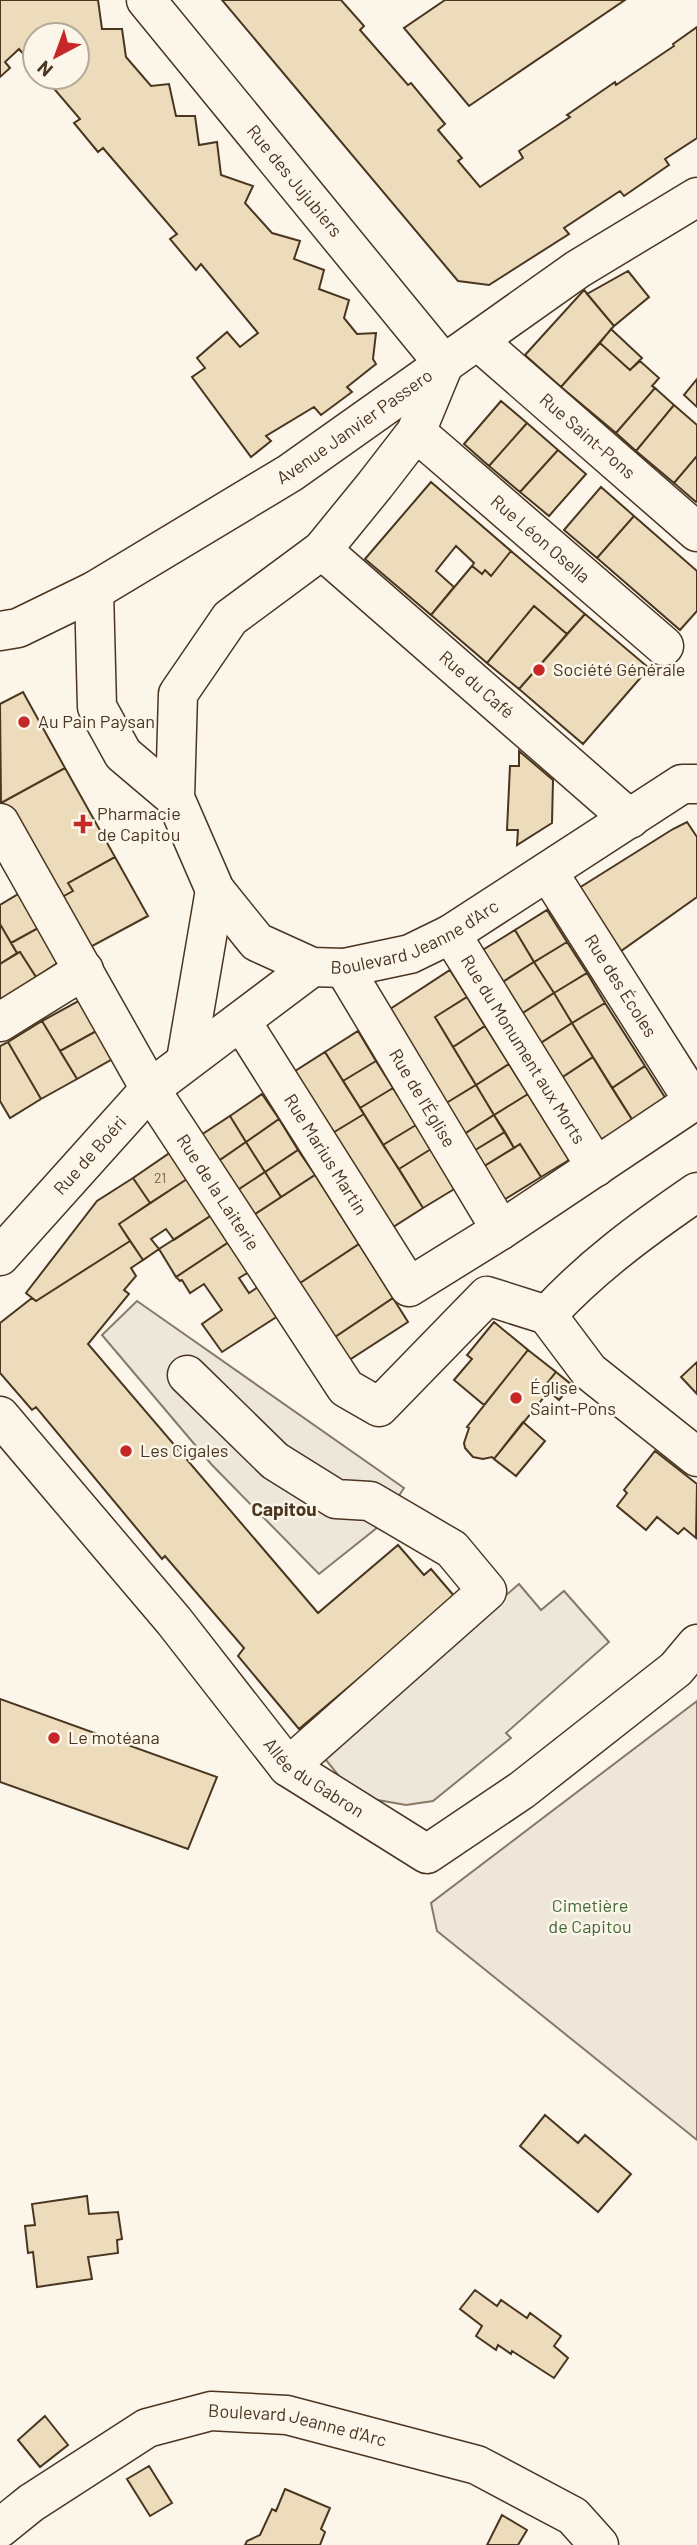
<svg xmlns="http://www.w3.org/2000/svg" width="697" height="2545" viewBox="0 0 697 2545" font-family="Barlow,sans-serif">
<rect width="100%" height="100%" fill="#fbf6e9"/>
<path fill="#ede6d9" stroke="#887966" stroke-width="2" d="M697,1701V2140L437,1931L431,1903Z"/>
<path fill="#ede7d9" stroke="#887966" stroke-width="2" d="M137,1301L404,1488L378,1527L319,1574L212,1465L102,1335Z
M519,1584L541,1610L564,1591L609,1642L506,1733L511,1738L433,1801L406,1805L372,1799L344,1782L321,1754Z"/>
<path fill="#ecdcbc" stroke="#4a3520" stroke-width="2" d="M0,0H98L102,29H122L126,57L151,86L169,84L176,116H195L199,145L217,142L221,175L253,186L245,203L272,233L300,241L294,259L324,270L319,289L349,300L344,318L357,334L376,333L373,359L376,364L347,387L352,392L321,415L314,407L266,436L271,441L251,457L192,377L205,368L197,358L227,332L240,347L258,333L201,264L196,270L170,239L177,234L103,148L98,152L74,123L80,119L44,77H77V35H35V67L19,49L5,62L10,68L0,77Z
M222,0H341L364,26L360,30L408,85L411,83L445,124L438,130L462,158L458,161L480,187L523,158L519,151L570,117L567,115L615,82L616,85L674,46L673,44L697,27V138L665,159L669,165L624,196L620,191L564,228L569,234L489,285L458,281Z
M445,0H625L469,106L404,28Z
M628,271L649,297L614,326L587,294Z
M584,290L614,326L561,387L525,355Z
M611,329L642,358L630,370L600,343Z
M600,343L630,370L640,361L659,378L652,386L655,388L616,433L561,387Z
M697,379V407L684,395Z
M655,388L674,405L636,451L616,433Z
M501,401L527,423L489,466L464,444Z
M674,405L697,425V456L674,483L636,451Z
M527,423L558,450L520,492L489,466Z
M558,450L586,474L549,516L520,492Z
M697,456V500L696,502L674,483Z
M431,482L511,551L491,576L485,570L482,574L472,566L474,563L456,546L436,571L454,587L431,615L365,559Z
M601,487L634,516L597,558L564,530Z
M634,516L697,571V611L680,630L597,558Z
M511,551L585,614L567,634L534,606L487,663L431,615L472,566L482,574L485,570L491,576Z
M534,606L567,634L519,689L487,663Z
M585,614L649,668L583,744L519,689Z
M23,692L65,768L1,803L0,704Z
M519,751L553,780L552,823L517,845L518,830H507L510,766H519Z
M65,768L115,857L68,883L73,891L55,901L1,803Z
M687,822L697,837V897L621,951L579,888L673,829Z
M115,857L148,916L83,951L55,901L73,891L68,883Z
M20,893L40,927L11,943L0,924V905Z
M547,910L567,942L534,962L515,930Z
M0,924L17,953L0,964Z
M40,927L59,962L36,977L20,952L17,953L11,943Z
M515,930L534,962L501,983L481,951Z
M567,942L587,973L554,993L534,962Z
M20,952L36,977L0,1000V964Z
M534,962L554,993L521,1014L501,983Z
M450,970L467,997L435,1017L476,1085L443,1105L384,1013Z
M587,973L605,1003L572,1023L554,993Z
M554,993L572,1023L539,1044L521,1014Z
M467,997L485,1026L453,1047L435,1017Z
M82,999L100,1029L60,1051L42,1021Z
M605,1003L645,1066L612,1088L572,1023Z
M42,1021L77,1079L41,1099L8,1042Z
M572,1023L593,1057L561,1078L539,1044Z
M485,1026L509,1064L476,1085L453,1047Z
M100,1029L116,1057L77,1079L60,1051Z
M358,1031L376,1061L343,1081L325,1052Z
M8,1042L41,1099L10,1118L0,1101V1046Z
M325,1052L364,1114L331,1134L292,1073Z
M593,1057L633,1121L600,1140L561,1078Z
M376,1061L393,1088L360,1108L343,1081Z
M509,1064L528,1094L494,1115L476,1085Z
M645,1066L666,1099L633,1121L612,1088Z
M476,1085L494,1115L461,1136L443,1105Z
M393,1088L416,1125L383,1145L360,1108Z
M262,1094L279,1119L246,1142L230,1116Z
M528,1094L569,1160L541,1177L520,1144L514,1148L494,1115Z
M364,1114L423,1208L390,1229L331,1134Z
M494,1115L505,1132L472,1152L461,1136Z
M230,1116L246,1142L214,1164L198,1137Z
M279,1119L298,1150L265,1172L246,1142Z
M416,1125L431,1149L399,1169L383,1145Z
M505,1132L514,1148L481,1168L472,1152Z
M246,1142L265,1172L233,1193L214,1164Z
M520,1144L541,1177L502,1201L481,1168Z
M431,1149L456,1188L423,1208L399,1169Z
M298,1150L315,1175L281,1197L265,1172Z
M171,1152L187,1179L150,1203L133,1178Z
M265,1172L281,1197L249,1218L233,1193Z
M315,1175L359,1244L294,1287L249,1218Z
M133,1178L150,1203L119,1224L130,1241L36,1301L26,1293L97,1201Z
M187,1179L212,1215L174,1240L166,1229L151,1239L159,1249L143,1260L119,1224Z
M212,1215L229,1242L176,1277L159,1249Z
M130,1241L143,1260L131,1268L136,1276L124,1290L129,1294L88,1344L318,1613L398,1545L424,1575L431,1569L455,1597L299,1729L238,1656L244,1648L165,1556L162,1559L36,1407L32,1410L0,1373V1323L32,1298L36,1301Z
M229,1242L249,1272L239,1278L249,1293L258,1287L278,1316L222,1352L202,1324L222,1310L204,1284L190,1293L182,1280L180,1281L176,1277Z
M359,1244L393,1298L329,1341L294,1287Z
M393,1298L408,1322L343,1364L329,1341Z
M494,1322L528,1350L484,1405L454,1380L472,1359L467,1355Z
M528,1350L556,1372L544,1387L549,1391L494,1459L492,1457L483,1459L473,1457L465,1448L464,1443L469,1428L467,1427Z
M697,1362V1394L681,1377Z
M556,1372L572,1385L559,1400L544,1387Z
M523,1422L545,1441L516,1476L494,1459Z
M655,1451L697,1484L696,1538L684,1528L678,1534L657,1517L646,1530L617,1506L627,1493L624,1490Z
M0,1699L217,1777L188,1849L0,1782Z
M545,2115L578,2143L585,2135L631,2174L598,2212L520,2146Z
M87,2196L89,2214L118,2212L122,2239L117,2240L118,2253L88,2257L92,2279L37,2287L33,2252L28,2253L25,2226L35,2225L32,2204Z
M475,2290L497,2306L501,2300L527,2318L530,2313L561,2336L554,2346L568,2358L554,2378L512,2351L511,2354L498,2345L496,2350L476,2336L482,2326L460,2309Z
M45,2416L68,2445L40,2467L18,2440Z
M149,2466L172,2503L150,2516L127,2479Z
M285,2489L330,2508L321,2529L325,2532L320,2545H245L247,2541L260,2535L272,2509L276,2511Z
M502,2515L527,2530L518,2545H487Z"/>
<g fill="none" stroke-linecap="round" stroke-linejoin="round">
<g stroke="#4a3520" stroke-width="41">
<g id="street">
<path id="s1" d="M146,0L444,364L416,432L375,485L322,550L230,618L178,694L175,798L215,890L257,942L312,967L344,968L410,954L451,934L682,784H697"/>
<path id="s2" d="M478,341L697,532"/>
<path id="s3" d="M416,432L664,646"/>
<path id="s4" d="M322,550L630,819"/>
<path d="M94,591L97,707L123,754L175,798"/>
<path id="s5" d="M0,823L150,1089L346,1388L379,1407L487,1296L547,1315L589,1371L697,1457"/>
<path id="s6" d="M548,872L693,1100"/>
<path id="s7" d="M451,934L596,1167"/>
<path id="s8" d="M344,968L501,1230"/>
<path id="s9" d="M241,1021L409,1287L501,1230L697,1099"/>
<path d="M0,1022L84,970"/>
<path d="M186,1060L215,890"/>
<path id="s10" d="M0,1256L150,1089L312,967"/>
<path d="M547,1315C591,1267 643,1229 697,1192"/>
<path d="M187,1375L275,1461L336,1499L370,1501L452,1549L487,1591L288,1767"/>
<path id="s11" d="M0,1416L174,1621L288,1767L427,1854L522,1790L676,1669L697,1644"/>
<path id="s12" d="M0,2528L31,2503L147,2428L211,2411L287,2415L477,2465L573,2516L599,2545"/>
</g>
</g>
<g stroke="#4a3520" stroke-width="41">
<g id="secondary">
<path id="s13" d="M0,631L18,628L94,591L290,473L578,269L697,197"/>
</g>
</g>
<use href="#street" stroke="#fbf6e9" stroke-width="38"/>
<use href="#secondary" stroke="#fbf6e9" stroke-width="38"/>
</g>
<g fill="#c62828" stroke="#fbf6e9" stroke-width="2.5">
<circle cx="539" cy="670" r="7"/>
<circle cx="24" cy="722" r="7"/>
<path d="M79.5 813.5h7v7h7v7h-7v7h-7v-7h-7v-7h7z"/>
<circle cx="516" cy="1398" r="7"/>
<circle cx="126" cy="1451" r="7"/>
<circle cx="54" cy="1738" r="7"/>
</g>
<g text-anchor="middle" stroke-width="5" stroke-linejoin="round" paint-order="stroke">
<g font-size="14" fill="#725f47">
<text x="160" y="1183">21</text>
</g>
<g font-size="18" fill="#4a3520" stroke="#fbf6e9">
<text dy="6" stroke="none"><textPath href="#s1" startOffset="234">Rue des Jujubiers</textPath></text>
<text dy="6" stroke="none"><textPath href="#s13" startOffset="411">Avenue Janvier Passero</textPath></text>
<text dy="6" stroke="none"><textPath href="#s2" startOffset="145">Rue Saint-Pons</textPath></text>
<text dy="6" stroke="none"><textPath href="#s3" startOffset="164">Rue Léon Osella</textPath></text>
<text dy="6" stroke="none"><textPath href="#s4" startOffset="205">Rue du Café</textPath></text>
<text dy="6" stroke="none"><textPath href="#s1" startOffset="1342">Boulevard Jeanne d'Arc</textPath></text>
<text dy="6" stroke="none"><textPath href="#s6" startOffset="135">Rue des Écoles</textPath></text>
<text dy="6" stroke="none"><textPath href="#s7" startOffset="136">Rue du Monument aux Morts</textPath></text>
<text dy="6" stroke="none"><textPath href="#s8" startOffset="152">Rue de l'Église</textPath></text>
<text dy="6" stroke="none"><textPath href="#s9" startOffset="158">Rue Marius Martin</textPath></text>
<text dy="6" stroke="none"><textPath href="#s10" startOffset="135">Rue de Boéri</textPath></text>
<text dy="6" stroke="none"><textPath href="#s5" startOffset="429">Rue de la Laiterie</textPath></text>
<text dy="6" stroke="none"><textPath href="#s11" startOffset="481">Allée du Gabron</textPath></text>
<text dy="6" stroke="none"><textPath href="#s12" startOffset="332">Boulevard Jeanne d'Arc</textPath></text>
</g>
<g font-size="18" fill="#4a3520" stroke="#fbf6e9" text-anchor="start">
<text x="553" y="676">Société Générale</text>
<text x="38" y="728">Au Pain Paysan</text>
<text x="97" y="820">Pharmacie<tspan x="97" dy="21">de Capitou</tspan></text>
<text x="530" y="1394">Église<tspan x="530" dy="21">Saint-Pons</tspan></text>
<text x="140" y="1457">Les Cigales</text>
<text x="68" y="1744">Le motéana</text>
</g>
<g font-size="18" fill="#436837" stroke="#fbf6e9">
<text x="590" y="1912">Cimetière<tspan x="590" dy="21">de Capitou</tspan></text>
</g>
<g font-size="19" font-weight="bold" fill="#4a3520" stroke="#fbf6e9">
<text x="284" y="1516">Capitou</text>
</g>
</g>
<g transform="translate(56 56) rotate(221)"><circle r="33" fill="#fbf6e9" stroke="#b4a999" stroke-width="2"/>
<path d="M0-5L12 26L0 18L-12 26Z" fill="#c62828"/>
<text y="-10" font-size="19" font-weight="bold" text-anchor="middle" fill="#4a3520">N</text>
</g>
</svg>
